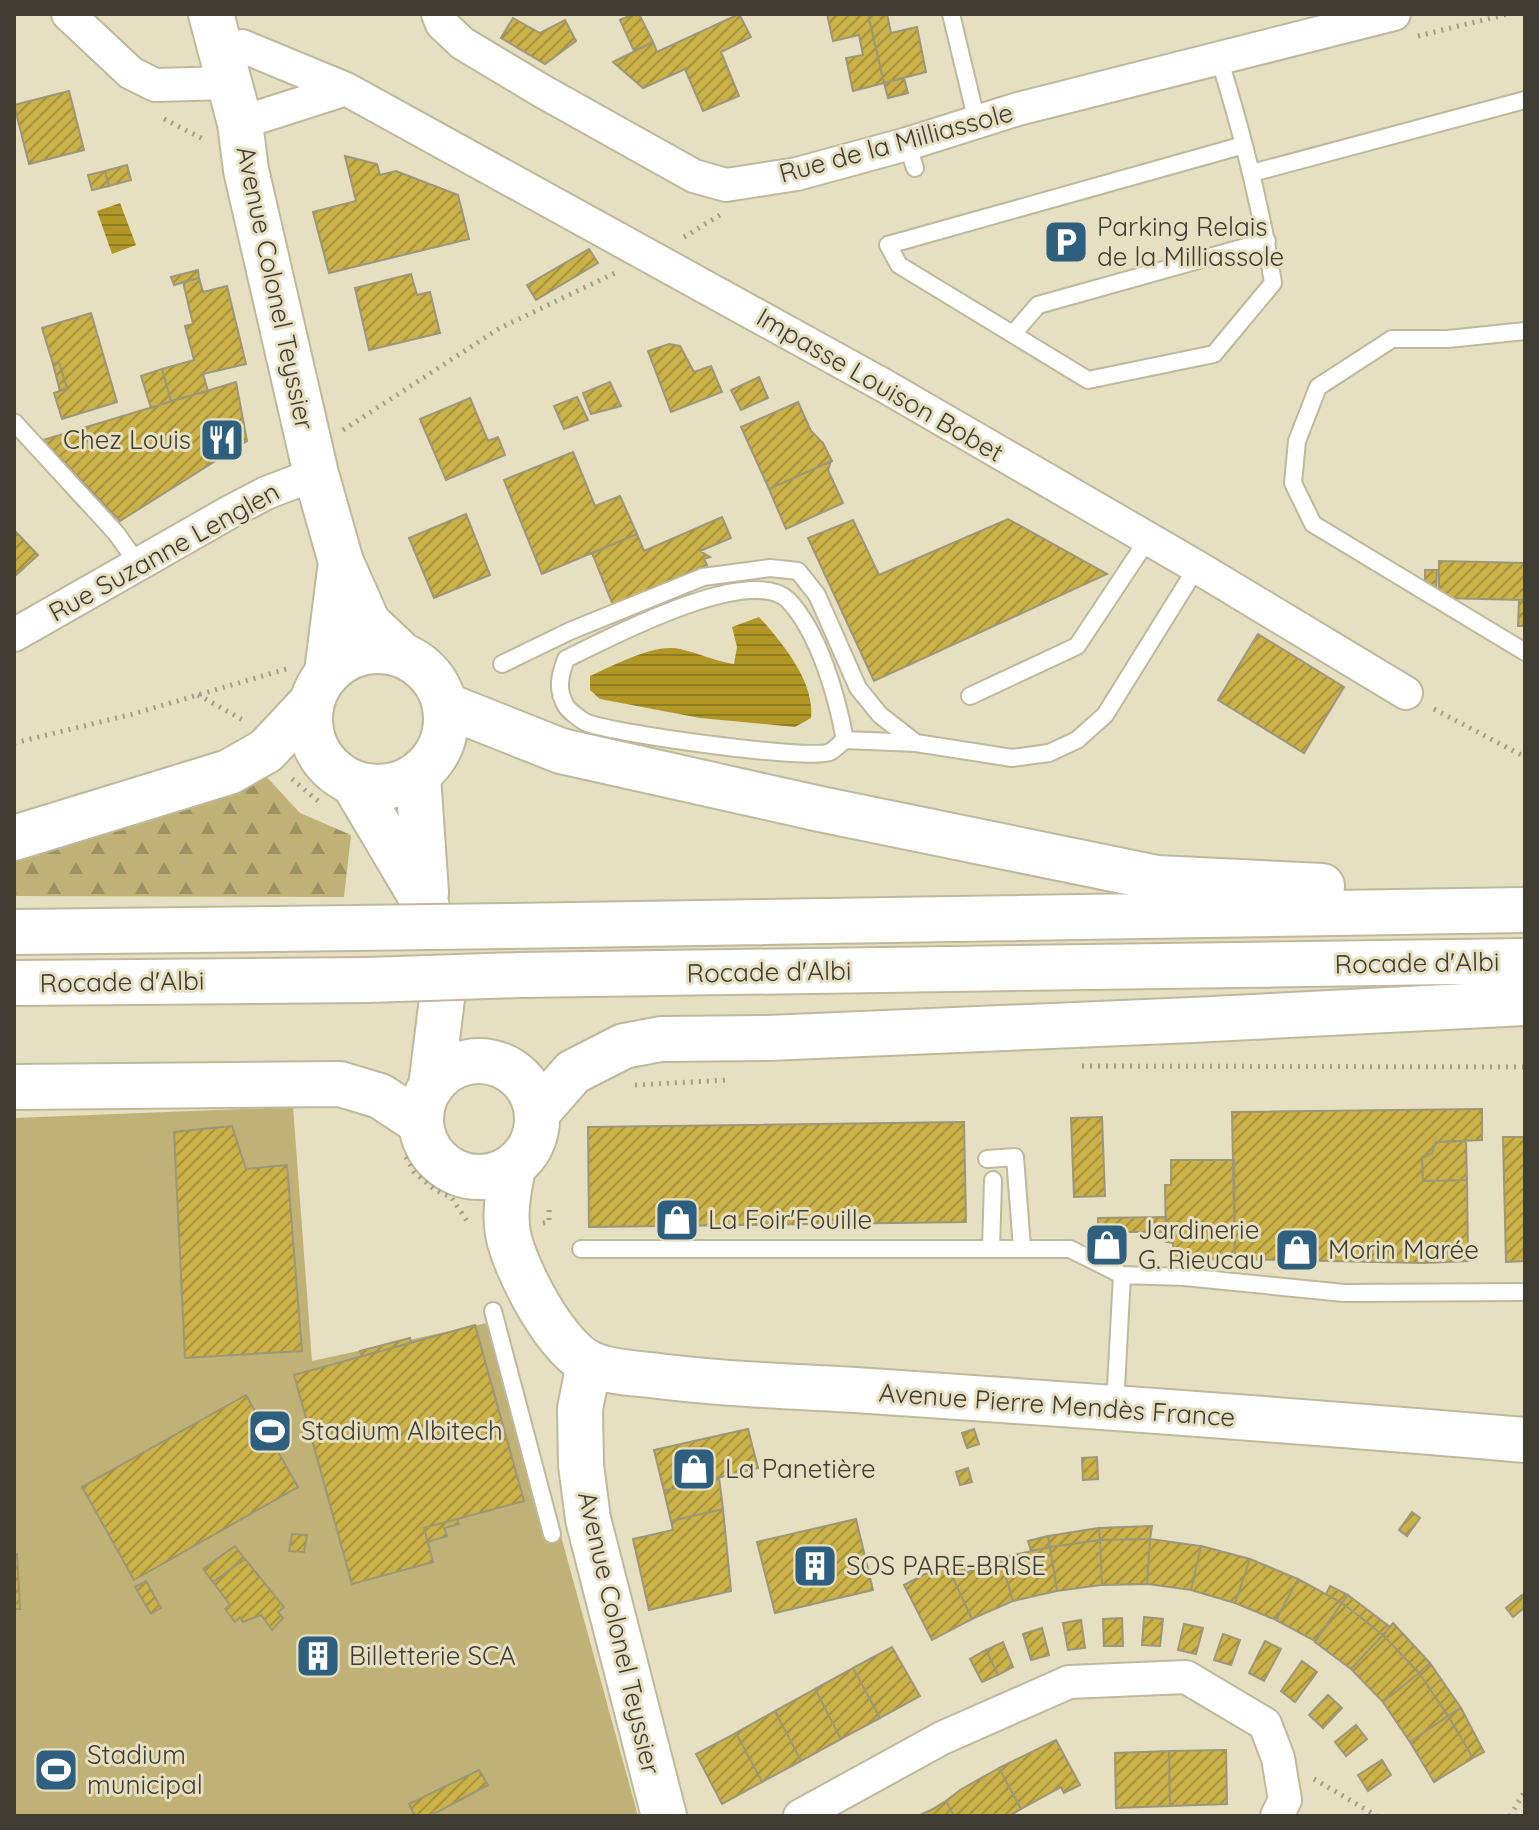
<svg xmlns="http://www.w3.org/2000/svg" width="1539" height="1830" viewBox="0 0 1539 1830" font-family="Quicksand,sans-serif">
<defs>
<pattern id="forest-firs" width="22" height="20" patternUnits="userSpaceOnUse" patternTransform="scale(2)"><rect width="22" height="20" fill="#c0b176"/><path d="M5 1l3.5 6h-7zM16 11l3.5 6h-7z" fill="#9d9161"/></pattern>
<pattern id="water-rules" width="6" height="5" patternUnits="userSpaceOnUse" patternTransform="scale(2)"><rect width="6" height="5" fill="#b09726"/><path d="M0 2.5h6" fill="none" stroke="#917c21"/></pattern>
<pattern id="building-hatch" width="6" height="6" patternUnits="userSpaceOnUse" patternTransform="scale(2)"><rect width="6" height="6" fill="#cbb248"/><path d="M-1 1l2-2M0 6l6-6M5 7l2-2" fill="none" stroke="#a6923d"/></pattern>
</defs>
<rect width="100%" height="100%" fill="#e6dfc2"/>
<path fill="url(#forest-firs)" d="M260,770L300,813L351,835L344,897L14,896V854Z"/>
<path fill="#c0b176" d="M293,1107L312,1361L487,1323L551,1500L638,1816H14V1118Z"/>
<path fill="url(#water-rules)" d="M120,203L136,245L112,254L97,211Z
M759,617C782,642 815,682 811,718L795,727L700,718L600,699L590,690V676C613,666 654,643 680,649C698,653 715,661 734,664L737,647L732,627Z"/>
<path fill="url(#building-hatch)" stroke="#9c967a" stroke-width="2" d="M633,14H639L653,42L634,51L620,20Z
M739,14L751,37L721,52L739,96L703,111L685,69L643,88L613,62L653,42L657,52Z
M827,14H868L884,83L853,91L846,58L863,55L859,35L833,41Z
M868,14H887L891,33L917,27L926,72L884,83Z
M513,18L540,33L565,20L576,41L545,64L501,38Z
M904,78L908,93L888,98L884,83Z
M69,91L84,150L29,164L14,105Z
M345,156L377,164L380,175L396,171L458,195L469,239L329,273L313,212L356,201Z
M127,165L131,180L109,186L105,171Z
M105,171L109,186L92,190L88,175Z
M589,249L598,263L536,300L527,285Z
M198,270L199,278L174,285L171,277Z
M411,274L417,295L430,292L440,333L369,350L355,288Z
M199,278L203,292L227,286L246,364L203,374L208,391L171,401L162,369L194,360L185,326L193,324L183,282Z
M91,313L117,402L62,419L54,393L67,388L59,362L53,364L42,328Z
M669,344L680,346L694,372L711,366L722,392L671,412L648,351Z
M59,362L67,388L60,391L53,364Z
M162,369L171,401L151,408L141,376Z
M759,377L768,398L741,410L731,390Z
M236,382L247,441L120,521L43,440Z
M610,382L621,406L591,414L583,393Z
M577,397L588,420L564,429L554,406Z
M470,398L488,441L498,437L505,455L446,480L420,419Z
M798,402L811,431L823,443L832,461L769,489L741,427Z
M573,452L595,506L620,496L637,534L542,574L504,480Z
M831,461L828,470L843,503L786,529L769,489Z
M466,514L490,575L434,598L409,538Z
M722,517L731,538L700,551L710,557L704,559L707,565L613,605L592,553L637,534L644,551Z
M1008,519L1107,574L874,681L808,538L853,520L879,575Z
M14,530L38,555L14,577Z
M1439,561L1525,563V600L1439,598Z
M1425,570H1437L1436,592H1425Z
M1519,600H1525V626H1518Z
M1258,634L1344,687L1304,753L1218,700Z
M1482,1109V1140L1436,1142L1432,1153L1422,1158L1423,1181L1467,1180L1468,1261L1423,1263L1235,1259L1232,1112Z
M1102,1117L1105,1196L1074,1197L1071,1118Z
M964,1122L966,1222L589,1227L588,1127Z
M232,1126L246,1169L287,1165L302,1351L185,1358L174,1132Z
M1503,1137H1525V1261L1506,1262Z
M1466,1141L1467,1180L1423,1181L1422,1158L1432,1153L1436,1142Z
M1171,1160H1234L1235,1259L1173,1260V1243L1166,1242L1165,1185H1171Z
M1166,1217V1232H1098V1218Z
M475,1325L524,1501L424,1528L433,1562L352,1584L294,1375Z
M410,1338L411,1343L362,1356L360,1351Z
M246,1395L298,1487L134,1580L82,1487Z
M748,1429L758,1468L664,1491L654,1450Z
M974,1429L979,1444L967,1448L962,1433Z
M1097,1457L1098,1479L1083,1480L1082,1458Z
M968,1468L972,1482L960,1485L956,1472Z
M719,1477L723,1509L671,1521L664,1491Z
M723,1509L731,1591L649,1610L633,1539L673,1530L671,1521Z
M1412,1512L1420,1518L1407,1536L1399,1530Z
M457,1519L459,1524L444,1528L447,1536L428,1542L424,1528Z
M856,1519L873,1590L775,1613L757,1542Z
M1152,1526L1150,1539L1100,1540L1099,1528Z
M1099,1528L1100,1540L1050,1547L1048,1536Z
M292,1534L307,1535L304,1552L289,1551Z
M1048,1536L1050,1547L1031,1551L1028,1541Z
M1150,1539L1201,1546L1191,1590L1147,1584Z
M1150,1539L1147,1584L1102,1585L1100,1540Z
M1100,1540L1102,1585L1057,1591L1050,1547Z
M235,1546L245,1559L213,1582L203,1569Z
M1201,1546L1250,1559L1235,1603L1191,1590Z
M1050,1547L1057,1591L1013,1601L1000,1558Z
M14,1554H17L20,1609H14Z
M959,1557L966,1573L1000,1558L1013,1601L972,1619L946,1563Z
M245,1559L284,1607L278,1612L283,1618L272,1630L261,1615L243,1622L240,1617L235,1622L225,1609L230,1605L213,1582Z
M1250,1559L1298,1579L1276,1620L1235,1603Z
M946,1563L972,1619L932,1640L904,1585Z
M1298,1579L1342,1603L1315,1641L1276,1620Z
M146,1581L161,1608L151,1614L135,1587Z
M1330,1586L1348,1595L1342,1603L1326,1594Z
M1348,1595L1390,1627L1383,1635L1342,1603Z
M1522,1595L1525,1599V1607L1513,1617L1506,1608Z
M1342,1603L1383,1635L1351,1669L1315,1642Z
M1144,1617L1163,1619L1160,1646L1142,1645Z
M1122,1618L1123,1646H1104L1103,1619Z
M1081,1620L1085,1648L1068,1650L1063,1623Z
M1393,1623L1430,1663L1419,1673L1383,1635Z
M1184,1624L1203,1628L1196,1654L1178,1650Z
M1042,1628L1049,1655L1031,1660L1023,1634Z
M1223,1634L1240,1640L1231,1665L1214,1660Z
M1383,1635L1419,1673L1383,1702L1351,1669Z
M320,1638L329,1670L317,1673L306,1642Z
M1265,1641L1281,1649L1264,1681L1249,1673Z
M1003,1642L1013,1667L998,1675L986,1650Z
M892,1647L920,1696L880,1718L853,1668Z
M986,1650L998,1675L982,1682L970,1659Z
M1302,1661L1317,1672L1295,1702L1281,1691Z
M1430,1663L1461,1708L1448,1716L1419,1673Z
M853,1668L880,1718L841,1739L815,1689Z
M1419,1673L1448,1716L1410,1742L1383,1702Z
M815,1689L841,1739L801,1761L775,1711Z
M1328,1695L1342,1708L1323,1728L1309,1715Z
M1461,1708L1484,1752L1473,1758L1448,1716Z
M775,1711L801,1761L762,1782L736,1733Z
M1448,1716L1473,1758L1434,1782L1410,1742Z
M1356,1725L1367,1739L1346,1756L1335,1742Z
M736,1733L762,1782L722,1804L696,1754Z
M1056,1740L1080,1785L1064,1793L1061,1787L1021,1809L999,1768Z
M1226,1750L1227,1804L1170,1806L1169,1751Z
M1169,1751L1170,1806L1116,1808L1115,1753Z
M1382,1760L1391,1775L1368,1791L1358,1775Z
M999,1768L1021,1809L1009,1816H954L946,1801L960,1790Z
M479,1770L488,1785L430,1816H415L409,1804Z
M946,1801L954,1816H918L931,1810Z"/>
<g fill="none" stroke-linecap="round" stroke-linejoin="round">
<g stroke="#bfb89c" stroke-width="20">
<path id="lane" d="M951,14L977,122
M1219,58C1242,132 1261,206 1273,283L1214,354L1088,380L899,265L888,245L1244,145
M907,144L915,168
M1252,173L1525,100
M1525,331L1448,339H1392L1318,387L1297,441L1293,483L1313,524L1525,652
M1013,334L1038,305L1267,241
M14,422L116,533L138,564
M502,664L570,631L703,577L770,568L798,571L817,595L858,688L880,715L916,743L1012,758L1049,753L1077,740L1105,715L1197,567
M970,696L1077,646L1148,539
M845,740C841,743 835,749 830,752C810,761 608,733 585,722C580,719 569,711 566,706C556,689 560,675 566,659C607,639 749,563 788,600C819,632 837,697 845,740L916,743
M987,1159L1015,1157L1022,1248
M581,1249H1070L1122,1275
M991,1249L993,1180
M493,1311L552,1534
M1115,1406L1122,1275L1184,1277L1344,1293L1525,1292"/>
</g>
<g stroke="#bfb89c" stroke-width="36">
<path id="street" d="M68,14L131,73L155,85L229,83
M438,14L442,24L462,43L542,91L694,176L726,185L797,174L907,144L1018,109L1394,14
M219,49L242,46L346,89L883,385L1197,567L1406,693
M240,123L346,89
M14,635L228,513L266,493L316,474
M800,1816L942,1738L1069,1682L1186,1677L1265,1724L1278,1758L1285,1800L1277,1816"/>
</g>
<g stroke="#bfb89c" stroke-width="48">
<path id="secondary" d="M211,14L240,123L246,170L316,474L341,562L368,623L402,655
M310 719a68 68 0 1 1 136 0a68 68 0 1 1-136 0Z
M327,672L341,562
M418,776L426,893
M354,784L427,907
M421 1119a58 58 0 1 1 116 0a58 58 0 1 1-116 0Z
M431,1087L444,983
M513,1168C509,1189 504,1211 508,1234C515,1269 556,1349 591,1364C608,1372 631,1373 650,1375C718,1384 787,1386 855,1390C1079,1405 1302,1421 1525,1440
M589,1363L580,1409L581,1465L588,1519L664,1816"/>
</g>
<g stroke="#bfb89c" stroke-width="48">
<path id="highway" d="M445,705L561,751L820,809L1157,878L1322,886
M14,838L229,772L266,751L310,704
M507,926L1525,910
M14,932L353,928
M520,975L1525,961
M14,983L368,980
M14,1087L340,1084L380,1096L421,1123
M537,1113L573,1072L624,1046L661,1039L768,1038L1192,1020L1525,1003"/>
</g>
<path stroke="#a29d87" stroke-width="5" stroke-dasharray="2 6" stroke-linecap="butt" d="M1418,36L1508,14
M164,119L205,140
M684,237L720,215
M343,430L500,328L615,273
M198,695L243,720
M1434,709L1525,757
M14,743L133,714L290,668
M292,779L318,801
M1082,1066L1525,1067
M635,1085L728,1080
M406,1157L414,1172L435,1190L451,1197L467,1221
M543,1223L549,1222V1205
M1314,1779L1377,1816
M1510,1816L1525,1791"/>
<use href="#lane" stroke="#fff" stroke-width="16"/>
<use href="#street" stroke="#fff" stroke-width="32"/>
<use href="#secondary" stroke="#fff" stroke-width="44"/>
<use href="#highway" stroke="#fff" stroke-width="44"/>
<g stroke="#bfb89c" stroke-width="48" stroke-linecap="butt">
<path id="highway-bridge" d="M353,928L507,926
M368,980L520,975"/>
</g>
<use href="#highway-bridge" stroke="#fff" stroke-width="44"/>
</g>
<defs>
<g id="parking-square" transform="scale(2.3)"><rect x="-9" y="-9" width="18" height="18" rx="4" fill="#2f5f7e" stroke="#e6dfc2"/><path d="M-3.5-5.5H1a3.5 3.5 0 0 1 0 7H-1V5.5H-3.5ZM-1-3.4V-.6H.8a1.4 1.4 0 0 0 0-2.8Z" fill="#fff"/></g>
<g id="restaurant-square" transform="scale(2.3)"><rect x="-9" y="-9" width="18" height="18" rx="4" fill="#2f5f7e" stroke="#e6dfc2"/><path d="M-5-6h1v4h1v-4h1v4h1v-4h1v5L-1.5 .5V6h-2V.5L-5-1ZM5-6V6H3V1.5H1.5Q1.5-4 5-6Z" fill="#fff"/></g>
<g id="shop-square" transform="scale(2.3)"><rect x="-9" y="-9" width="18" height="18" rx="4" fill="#2f5f7e" stroke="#e6dfc2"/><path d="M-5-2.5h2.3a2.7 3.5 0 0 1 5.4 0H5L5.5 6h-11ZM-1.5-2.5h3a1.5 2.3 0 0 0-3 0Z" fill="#fff"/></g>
<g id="stadium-square" transform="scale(2.3)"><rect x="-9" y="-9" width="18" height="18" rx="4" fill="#2f5f7e" stroke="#e6dfc2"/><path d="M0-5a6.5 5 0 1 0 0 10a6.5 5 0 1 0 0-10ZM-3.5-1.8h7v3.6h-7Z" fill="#fff"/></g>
<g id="building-square" transform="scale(2.3)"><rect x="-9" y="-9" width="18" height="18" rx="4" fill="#2f5f7e" stroke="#e6dfc2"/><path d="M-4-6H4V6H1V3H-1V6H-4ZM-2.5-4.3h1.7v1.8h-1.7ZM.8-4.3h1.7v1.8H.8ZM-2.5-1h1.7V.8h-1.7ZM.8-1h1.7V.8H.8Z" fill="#fff"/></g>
</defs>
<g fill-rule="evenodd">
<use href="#parking-square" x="1066" y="242"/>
<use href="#restaurant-square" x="222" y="440"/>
<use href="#shop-square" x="677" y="1220"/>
<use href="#shop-square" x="1107" y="1245"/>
<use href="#shop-square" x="1297" y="1250"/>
<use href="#stadium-square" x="270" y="1431"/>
<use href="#shop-square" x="694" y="1469"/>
<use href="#building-square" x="815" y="1566"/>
<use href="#building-square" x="318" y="1656"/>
<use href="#stadium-square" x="56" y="1770"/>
</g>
<g text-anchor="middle" stroke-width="6" stroke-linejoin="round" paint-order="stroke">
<g font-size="26" fill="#3f3c31" stroke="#e6dfc2">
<text transform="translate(896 143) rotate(-15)" y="9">Rue de la Milliassole</text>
<text transform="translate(275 288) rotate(78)" y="9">Avenue Colonel Teyssier</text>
<text transform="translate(880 385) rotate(30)" y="9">Impasse Louison Bobet</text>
<text transform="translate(164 552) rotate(-29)" y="9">Rue Suzanne Lenglen</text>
<text transform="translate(1417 963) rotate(-1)" y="9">Rocade d'Albi</text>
<text transform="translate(769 972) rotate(-1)" y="9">Rocade d'Albi</text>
<text transform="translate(122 982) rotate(-1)" y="9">Rocade d'Albi</text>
<text transform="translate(1057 1405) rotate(4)" y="9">Avenue Pierre Mendès France</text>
<text transform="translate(619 1633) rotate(77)" y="9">Avenue Colonel Teyssier</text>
</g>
<g font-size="26" fill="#3f3c31" stroke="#e6dfc2" text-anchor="start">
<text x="1097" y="236">Parking Relais<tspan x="1097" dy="30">de la Milliassole</tspan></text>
<text x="191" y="449" text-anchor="end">Chez Louis</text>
<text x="708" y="1229">La Foir'Fouille</text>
<text x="1138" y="1239">Jardinerie<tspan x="1138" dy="30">G. Rieucau</tspan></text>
<text x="1328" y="1259">Morin Marée</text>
<text x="301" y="1440">Stadium Albitech</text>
<text x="725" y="1478">La Panetière</text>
<text x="846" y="1575">SOS PARE-BRISE</text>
<text x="349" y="1665">Billetterie SCA</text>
<text x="87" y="1764">Stadium<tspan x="87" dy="30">municipal</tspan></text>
</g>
</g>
<rect width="1539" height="1830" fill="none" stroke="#3f3c31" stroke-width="32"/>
</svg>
